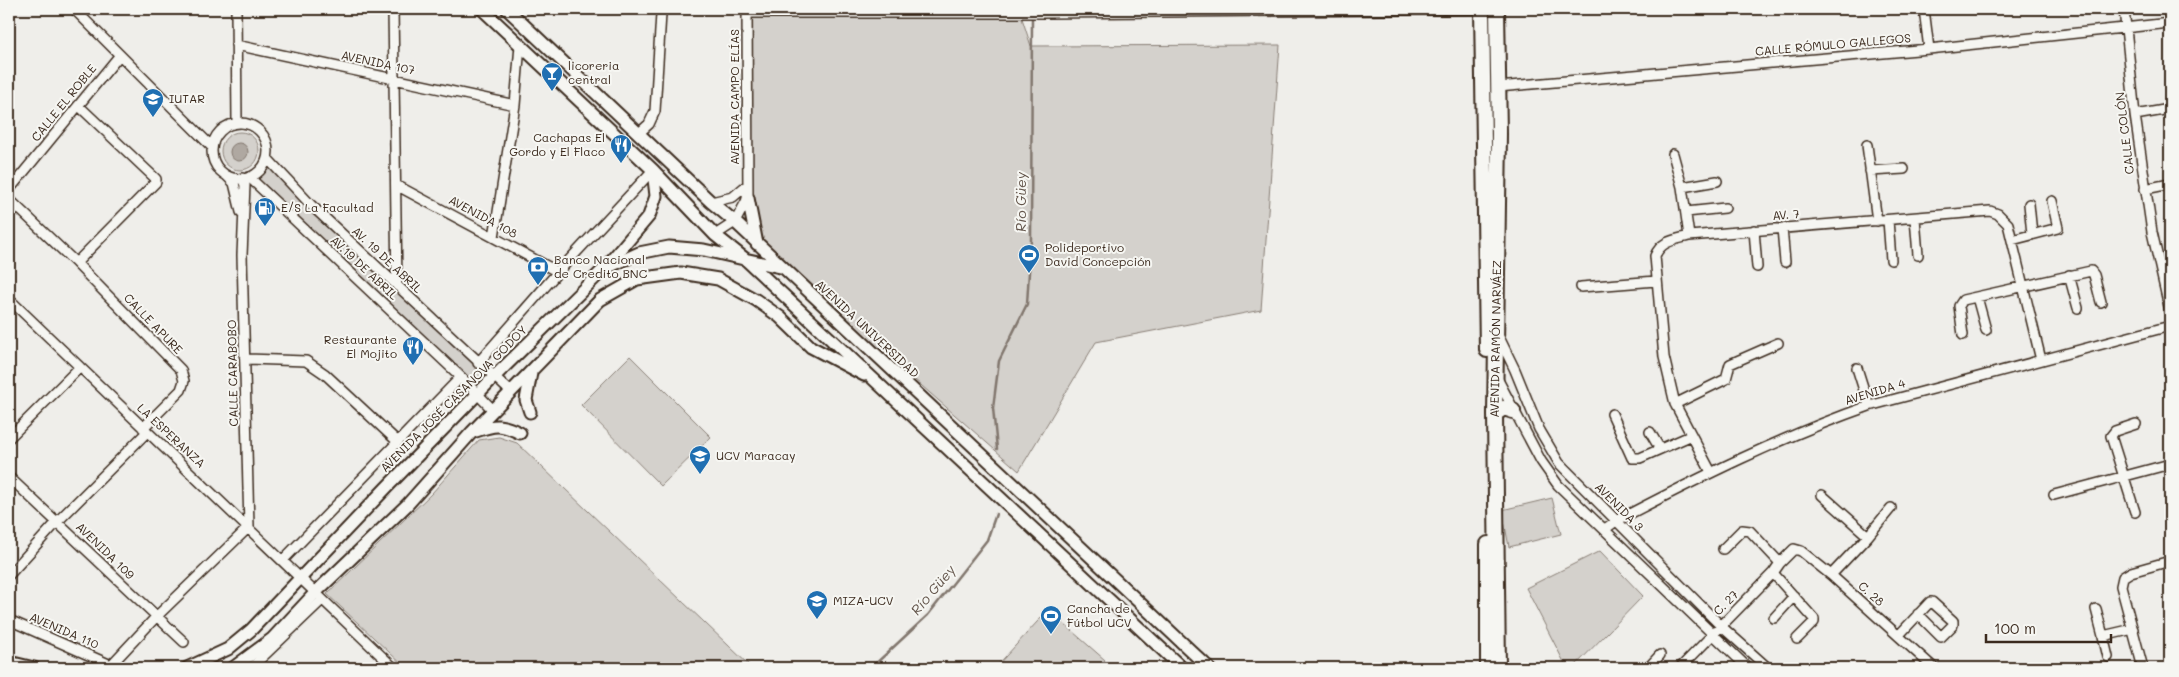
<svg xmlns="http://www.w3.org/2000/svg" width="2179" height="677" viewBox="0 0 2179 677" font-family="Mali,sans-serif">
<rect width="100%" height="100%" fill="#efeeea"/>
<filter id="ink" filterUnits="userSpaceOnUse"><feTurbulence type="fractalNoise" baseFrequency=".02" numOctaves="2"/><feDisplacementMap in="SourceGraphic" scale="10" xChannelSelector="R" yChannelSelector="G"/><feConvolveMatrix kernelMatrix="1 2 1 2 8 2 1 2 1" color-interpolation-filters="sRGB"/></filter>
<g filter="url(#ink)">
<path fill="#d4d1cc" stroke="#887e75" d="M750,9H1019L1031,46L1280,45L1261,310L1096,342L1019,471L753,238Z
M221 151a19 19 0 1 1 38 0a19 19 0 1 1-38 0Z
M270,168L489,377L478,389L259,179Z
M630,356L711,437L661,486L581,405Z
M499,437L517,443L752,668H406L327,594L432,493L479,440Z
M1552,498L1561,534L1509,547L1502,510Z
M1600,551L1643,596L1573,668H1567L1526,588Z
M1048,610L1105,660L1098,668H995Z"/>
<path fill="#afa8a1" stroke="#81766d" d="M230 152a9 9 0 1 1 18 0a9 9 0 1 1-18 0Z"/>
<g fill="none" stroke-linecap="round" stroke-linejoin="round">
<path stroke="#81766d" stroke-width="2.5" d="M997,449L993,408L999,361L1027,304L1031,240L1032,15
M871,668L928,615L987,540L996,514"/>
<g stroke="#3b2a1e" stroke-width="12">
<path id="minor" d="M74,9L212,147
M236,9L237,123
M393,9L397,286
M1924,9L1929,49
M2124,9L2135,115L2152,232L2170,311
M747,13H1045L1497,9
M236,45L515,105
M1498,87L1929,49L2170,23
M2135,115L2170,109
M212 151a28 28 0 1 1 56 0a28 28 0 1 1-56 0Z
M638,134L649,124L655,111L661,14
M1867,145L1877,221
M1673,154L1682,187L1689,236
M267,158L311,205L511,392
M1870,171L1904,169
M227,176L234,183L241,212
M249,177L461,377L493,410
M396,185L558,272
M1682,187L1717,181
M2145,189L2170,184
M9,190L119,56
M9,199L76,263L181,370L184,381L181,390L143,428
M711,202L733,197L747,185
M2029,204L2032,234
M1686,212L1725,208
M1915,218L1918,255
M1888,220L1891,260
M1782,228L1785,262
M1754,230L1757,267
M715,235L735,222L748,198L747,9
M494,237L515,105L520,45
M2012,240L2058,228L2052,201
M76,263L156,182V179L79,106
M2069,275L2078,308
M1581,287L1656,281
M1977,297L1986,330
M9,299L394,668
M1498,335L1515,370L1539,429L1559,463L1721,626L1768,668
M1963,335L1959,306L1963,300L2091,271L2094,275L2101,302
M245,359L306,361L325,374L398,442
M478,363L558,272L653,170
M1857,368L1869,406
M1497,378L1541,461L1558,485L1748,668
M1675,404L1726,379L1730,364L1778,343
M1612,414L1632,458H1640L1690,436
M1650,432L1660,449
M9,438L80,367
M1711,472L1675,404L1664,357L1655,256C1661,241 1674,240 1689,236L1990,211L1998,214L2008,224L2041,360
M9,477L184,642
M1822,495L1868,536
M2054,495L2170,464
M2135,512L2111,436L2115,431L2136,424
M1605,529L1616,521C1698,478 1781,437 1869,406L2170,326
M1723,549L1742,530L1750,531L1780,563
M283,560L461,377
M1773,573L1814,619V622L1797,639
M9,575L57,522L147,432
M1831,575L1868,536L1891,508
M2096,609L2103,636L2133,629
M1774,618L1794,596
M9,620L111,665L156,617L249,527L242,255L245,185L242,178
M1899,635L1930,602H1932L1953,621V625L1941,637L1918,614
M2103,636L2108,657
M251,668L322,600
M1648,668L1660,655
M1680,668L1773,573L1780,563L1794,549L1801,551L1831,575L1934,668
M2143,668L2121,586L2123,577L2131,572L2170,561"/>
</g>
<g stroke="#3b2a1e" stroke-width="15">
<path id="tertiary" d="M482,9L653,170L715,235L744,258L1182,668
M507,9L711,202L735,222L1209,668
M748,198L757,244
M605,268L649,216L656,196L653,170
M530,412L526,400L531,373
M476,431C496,424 501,424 520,433
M9,662L34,668
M187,668L228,649L251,630L386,488L494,377L604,269L639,253L669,247L704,250L780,267
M233,668L272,639L315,593L407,505L472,432L600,300L637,279L681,273L718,279L756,300L780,317L811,347L864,375"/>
</g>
<g stroke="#3b2a1e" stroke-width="18">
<path id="primary" d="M1482,9L1487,350
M1497,9L1499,134L1495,414L1498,668
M1495,414L1504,408L1513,411
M1488,544V668"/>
</g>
<use href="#minor" stroke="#f6f6f2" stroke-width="9"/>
<use href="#tertiary" stroke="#f6f6f2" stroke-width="11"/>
<use href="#primary" stroke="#f6f6f2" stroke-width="14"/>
</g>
</g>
<defs>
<g id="bar-pin" transform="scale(1.125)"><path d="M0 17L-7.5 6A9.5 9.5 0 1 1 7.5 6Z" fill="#1f6fb2" stroke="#f6f6f2"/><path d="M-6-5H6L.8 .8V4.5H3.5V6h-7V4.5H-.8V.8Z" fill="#fff"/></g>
<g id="university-pin" transform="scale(1.125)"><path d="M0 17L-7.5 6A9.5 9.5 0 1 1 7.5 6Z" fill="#1f6fb2" stroke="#f6f6f2"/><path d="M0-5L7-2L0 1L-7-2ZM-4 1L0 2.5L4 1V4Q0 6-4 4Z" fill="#fff"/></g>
<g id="restaurant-pin" transform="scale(1.125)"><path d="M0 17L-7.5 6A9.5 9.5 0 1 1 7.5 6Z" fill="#1f6fb2" stroke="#f6f6f2"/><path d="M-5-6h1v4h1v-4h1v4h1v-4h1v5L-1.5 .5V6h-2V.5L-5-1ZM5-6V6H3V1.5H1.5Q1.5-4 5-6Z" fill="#fff"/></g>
<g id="fuel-pin" transform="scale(1.125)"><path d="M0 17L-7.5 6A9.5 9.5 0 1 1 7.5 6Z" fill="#1f6fb2" stroke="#f6f6f2"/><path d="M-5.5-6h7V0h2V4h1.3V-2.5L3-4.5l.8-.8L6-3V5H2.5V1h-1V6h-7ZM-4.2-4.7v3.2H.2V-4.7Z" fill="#fff"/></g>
<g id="stadium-pin" transform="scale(1.125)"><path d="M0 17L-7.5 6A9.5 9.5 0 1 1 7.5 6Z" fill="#1f6fb2" stroke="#f6f6f2"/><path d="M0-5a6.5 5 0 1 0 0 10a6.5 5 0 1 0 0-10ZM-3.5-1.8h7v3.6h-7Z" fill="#fff"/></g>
<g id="bank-pin" transform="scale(1.125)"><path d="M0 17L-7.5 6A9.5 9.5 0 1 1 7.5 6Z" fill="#1f6fb2" stroke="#f6f6f2"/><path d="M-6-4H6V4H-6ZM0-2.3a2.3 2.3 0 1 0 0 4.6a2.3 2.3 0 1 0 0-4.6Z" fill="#fff"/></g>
</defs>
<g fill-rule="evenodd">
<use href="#bar-pin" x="552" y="73"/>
<use href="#university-pin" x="153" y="99"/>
<use href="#restaurant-pin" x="621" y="145"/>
<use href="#fuel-pin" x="265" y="208"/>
<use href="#stadium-pin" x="1029" y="255"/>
<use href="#bank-pin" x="538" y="267"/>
<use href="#restaurant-pin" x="413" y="347"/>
<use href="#university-pin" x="700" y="456"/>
<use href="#university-pin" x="817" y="601"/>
<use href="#stadium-pin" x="1051" y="616"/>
</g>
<g text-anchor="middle" stroke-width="4" stroke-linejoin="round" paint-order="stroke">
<g font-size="12" fill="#3b2a1e" stroke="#f6f6f2">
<text transform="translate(1833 45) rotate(-5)" y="4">CALLE RÓMULO GALLEGOS</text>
<text transform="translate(378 63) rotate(12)" y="4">AVENIDA 107</text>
<text transform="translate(735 97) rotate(-90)" y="4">AVENIDA CAMPO ELÍAS</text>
<text transform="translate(64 103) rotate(-51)" y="4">CALLE EL ROBLE</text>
<text transform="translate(2125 133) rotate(-97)" y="4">CALLE COLÓN</text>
<text transform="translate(1786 215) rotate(-4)" y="4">AV. 7</text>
<text transform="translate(483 217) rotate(28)" y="4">AVENIDA 108</text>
<text transform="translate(387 260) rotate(43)" y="4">AV. 19 DE ABRIL</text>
<text transform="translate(364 268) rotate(43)" y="4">AV.19 DE ABRIL</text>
<text transform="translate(153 324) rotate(46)" y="4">CALLE APURE</text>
<text transform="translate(867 329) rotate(43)" y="4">AVENIDA UNIVERSIDAD</text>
<text transform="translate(1496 339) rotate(-89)" y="4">AVENIDA RAMÓN NARVÁEZ</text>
<text transform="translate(233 373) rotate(-91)" y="4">CALLE CARABOBO</text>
<text transform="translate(1875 392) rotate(-17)" y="4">AVENIDA 4</text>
<text transform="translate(454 399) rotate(-45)" y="4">AVENIDA JOSÉ CASANOVA GODOY</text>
<text transform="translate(171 436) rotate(43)" y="4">LA ESPERANZA</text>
<text transform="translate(1619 507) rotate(45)" y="4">AVENIDA 3</text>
<text transform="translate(105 551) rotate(44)" y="4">AVENIDA 109</text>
<text transform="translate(1871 594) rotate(42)" y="4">C. 28</text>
<text transform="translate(1726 603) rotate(-45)" y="4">C. 27</text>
<text transform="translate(64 631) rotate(23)" y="4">AVENIDA 110</text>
</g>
<g font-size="12" fill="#3b2a1e" stroke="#f6f6f2" text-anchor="start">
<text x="568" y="70">licoreria<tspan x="568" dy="14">central</tspan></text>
<text x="169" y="103">IUTAR</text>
<text x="605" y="142" text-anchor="end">Cachapas El<tspan x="605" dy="14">Gordo y El Flaco</tspan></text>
<text x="281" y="212">E/S La Facultad</text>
<text x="1045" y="252">Polideportivo<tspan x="1045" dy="14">David Concepción</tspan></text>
<text x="554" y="264">Banco Nacional<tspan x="554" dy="14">de Credito BNC</tspan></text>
<text x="397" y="344" text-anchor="end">Restaurante<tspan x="397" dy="14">El Mojito</tspan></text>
<text x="716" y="460">UCV Maracay</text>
<text x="833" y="605">MIZA-UCV</text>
<text x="1067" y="613">Cancha de<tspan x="1067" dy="14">Fútbol UCV</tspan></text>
</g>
<g font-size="14" font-style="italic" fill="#64564c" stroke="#f6f6f2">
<text transform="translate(1021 202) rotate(-90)" y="5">Río Güey</text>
<text transform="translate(933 590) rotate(-50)" y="5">Río Güey</text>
</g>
</g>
<rect width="2179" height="677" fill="none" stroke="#f6f6f2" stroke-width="30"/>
<rect x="15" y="15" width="2149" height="647" fill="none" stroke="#3b2a1e" stroke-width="2" filter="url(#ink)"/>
<path d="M1986 634v8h125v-8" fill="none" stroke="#3b2a1e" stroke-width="2.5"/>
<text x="1994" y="634" font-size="15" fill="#3b2a1e" stroke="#f6f6f2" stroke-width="4" paint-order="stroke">100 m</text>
</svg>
